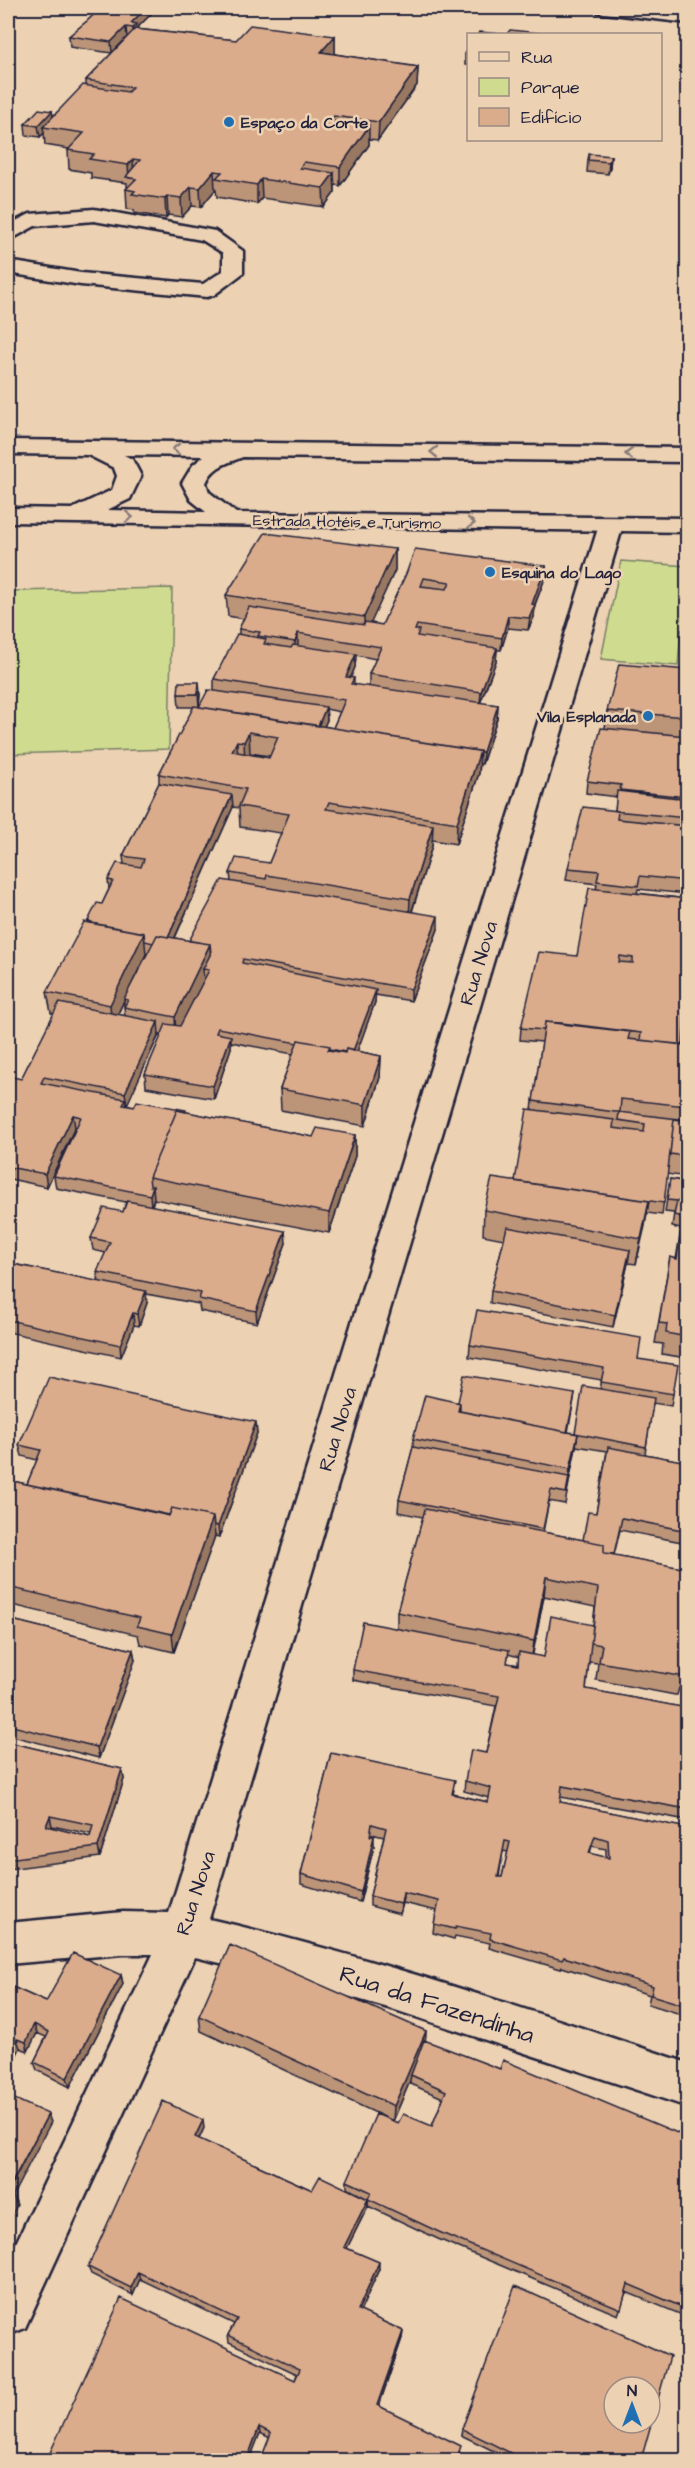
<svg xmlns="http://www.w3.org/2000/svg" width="695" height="2468" viewBox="0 0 695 2468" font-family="'Architects Daughter',sans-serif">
<rect width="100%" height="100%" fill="#ecd1b3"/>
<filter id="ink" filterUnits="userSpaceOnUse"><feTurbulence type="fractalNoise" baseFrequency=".0167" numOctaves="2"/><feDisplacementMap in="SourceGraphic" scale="12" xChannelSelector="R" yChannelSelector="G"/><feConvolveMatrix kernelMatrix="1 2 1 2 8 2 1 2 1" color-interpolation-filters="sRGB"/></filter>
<g filter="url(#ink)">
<path fill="#cfdc8f" stroke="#787f65" stroke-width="1.5" d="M621,561L687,566V630H681L678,666L601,659Z
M172,588L169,749L8,754V591Z"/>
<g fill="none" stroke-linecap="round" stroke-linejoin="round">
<g stroke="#22223b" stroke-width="5">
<path id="minor" d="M595,8H643L688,13V23L604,13L598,12Z
M94,209L215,231L243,251V273L214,295L207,297L81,285L8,273V261L81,273L203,284L223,271V253L202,240L94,221L35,226L15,237L8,239V225L30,214Z
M611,518L619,520L623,525L209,1919C372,1956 529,2011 688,2063V2107L392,2009L296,1981L195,1957L25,2328L8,2335V2260L153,1954H123L8,1964V1923L123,1912L169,1913L599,525L603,520Z"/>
</g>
<g stroke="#22223b" stroke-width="5">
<path id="major" d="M8,440L688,448V462L243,457C227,463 213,466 206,483L209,492L236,513L688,518V532L8,522V508L72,509L112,490L117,476L114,468L88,455L8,454ZM124,455L204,456L193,465L182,483L191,500L206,512L107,510L130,499L141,476L132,459Z"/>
</g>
<use href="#minor" fill="#ecd1b3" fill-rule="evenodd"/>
<use href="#major" fill="#ecd1b3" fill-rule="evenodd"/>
</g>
<path fill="#bc9478" stroke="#22223b" stroke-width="1.5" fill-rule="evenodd" d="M101,8H156V9L137,28V29L236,40L335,36V54L418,67L417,85L378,140L369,139V145L340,186L335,185V192L324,207L262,198L257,204L217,197L216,190H215L201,207L192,206L182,217L168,215L166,218L134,213V210L127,209L126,189L127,188V183L91,178V173L69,169L68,150L69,149L45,145L44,133L40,137L26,135L25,124L52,111L53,116L86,86V80L112,53L70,47L69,36L87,21Z
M468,49V65H465V54Z
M611,156L610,167L608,174L587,172L588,160Z
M395,549V570L370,623L382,625L406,574L546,566L545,578L535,605L534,617L528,630L508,628L501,650H497L496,661L480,703L498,705L497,718L482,764H480L479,773L456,844L432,840V846L412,912L438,929L411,1001L375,995V1002L357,1051L381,1056L380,1077L365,1126L281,1110L280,1089L293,1054L231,1042V1048L214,1099L146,1087L145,1074L162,1035H159L126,1105L134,1107L186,1112L313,1137L355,1135V1156L329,1233L154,1199L152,1206L286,1243L257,1323L200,1311L199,1304L146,1294L147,1303L139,1326L134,1325L121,1357L8,1332V1263L99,1282L97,1272L106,1253L93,1250L91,1238L123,1212L126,1202L56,1188L54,1176L76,1128L75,1127L47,1187L10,1179L8,1185V1089L21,1079L54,1014L51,1013L47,992L88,921L102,904L109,889L108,880L124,864L123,856L159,783V774L194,707H179L178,694H200L199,707L214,691V679L239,635V629L244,619L228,616L226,595ZM356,655L376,659L369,674V687L354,685V678L351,677L355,667ZM326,709L340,712L333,728L324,726L327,720ZM250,753L269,756V758L249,754ZM233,807L239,808L240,827L281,833L269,863L230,873L231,881L189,941L175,938ZM146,954H148L130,989ZM124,1000V1007L125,1016L118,1014Z
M687,670V894L638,889L637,893L687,899V993H685L683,1045L686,1106L683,1120H687V1177L667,1174L662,1215L647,1213L636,1264L628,1263L613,1327L490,1303L491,1291L504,1239L483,1235L484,1210L515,1181L532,1109L542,1042L520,1040L521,1028L577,956L596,889L597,884L566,880L568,868L615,811L617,797L586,793L587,781L605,728L607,711Z
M670,1179L687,1182V1358L662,1354L663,1344L655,1343L670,1257L676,1259L681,1229L672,1227L674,1213L665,1212Z
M470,1345L638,1359L673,1394L671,1406L653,1403L645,1454L687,1462V1543L620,1530L614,1555L687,1569V1689L679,1688L677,1695H675L596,1680L598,1663L589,1662L586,1689L687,1708V1820L560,1797V1802L687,1828V2016L648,2004L650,1995L562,1967L561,1969L489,1948L490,1943L455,1936L454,1939L433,1933L434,1924L437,1911L403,1903L400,1914L370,1906V1896L384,1837L372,1834L374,1846L360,1902L301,1884V1874L331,1753L454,1790L453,1794L488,1802L489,1798L464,1791L465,1781L486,1753L496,1706L353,1680V1670L397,1628V1612L423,1517L398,1512L399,1500L413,1447V1439L458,1402L575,1394L568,1432L575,1433L600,1389L602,1380L469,1357ZM576,1446L607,1451L596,1513L583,1540L543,1532L549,1501L565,1504ZM544,1596L595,1607L593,1625L544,1657L532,1655ZM508,1654L519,1657L518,1665L507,1663ZM592,1846L606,1849V1858L590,1853ZM503,1851L508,1852L502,1877H499Z
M257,1433L219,1537L215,1536L174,1652L140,1644L138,1635L8,1604V1472H10L12,1481L27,1484L37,1460L22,1456L19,1445Z
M8,1619L133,1650L135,1660L99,1758L8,1735Z
M8,1742L122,1769L124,1779L100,1857L8,1869ZM52,1826L91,1834L90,1837L52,1828Z
M121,1975L123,1984L70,2087L37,2070L34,2062L46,2037L37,2033L28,2051L20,2048L8,2073V1985L46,2002Z
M199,2016L426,2031L425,2041L500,2069L687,2137V2317L626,2292L618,2315L438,2239L368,2206V2199L347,2188V2181L398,2123L432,2126L443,2098L410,2084V2081L393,2121L201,2031Z
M204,2128L199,2139L312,2190L368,2199V2206L347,2248L379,2269L360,2311L403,2331L402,2338L379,2406L460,2452L457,2460H50L48,2457L295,2380L297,2374L229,2342L228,2335L234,2324L140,2279L133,2295L91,2274L88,2267ZM260,2433L270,2438L261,2459L251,2455Z
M462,2429L641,2460H512L461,2435Z"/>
<path fill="#997862" stroke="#22223b" stroke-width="1.5" d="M146,8H156V9L137,28L138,34L133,39V28L131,23Z
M126,27L127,38L112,53L111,42Z
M335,36V54L321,52Z
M418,67L417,85L378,140L379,122Z
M52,111L54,122L43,127L44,133L40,137L38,126Z
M369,126V145L340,186V167Z
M611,156L610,167L608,174L609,162Z
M133,159L134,178H129L128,165Z
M214,171L215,190L201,207L200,188Z
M334,173L335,192L324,207L323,188Z
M261,179L262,198L257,204V185Z
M191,187L192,206L182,217L181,198Z
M167,196L168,215L166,218L165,199Z
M395,549V570L364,638V617Z
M546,566L545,578L533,609L535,605L534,617L528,630L532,604Z
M508,616V628L501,650L502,638Z
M298,633V646L295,654V642Z
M497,648L496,661L480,704L481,692Z
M356,654L355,667L346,689V677Z
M199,682L200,694L199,706L198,694Z
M498,705L497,718L482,764L483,752Z
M326,707L327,720L315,746V734Z
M249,732L250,753L245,764L244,742Z
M237,741L238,762L232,751Z
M480,751L479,773L456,844L457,823Z
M232,795L233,807L166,957L165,945Z
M433,825L432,846L409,920L410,899Z
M438,916V929L411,1001V989Z
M144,933L146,954L112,1026L110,1005Z
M210,944L211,966L203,969L204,981L176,1038L175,1017Z
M376,990L375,1002L352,1066V1053Z
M158,1022L159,1034L127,1105L125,1093Z
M231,1036V1048L214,1099L213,1086Z
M381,1056L380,1077L365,1126V1105Z
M73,1115L75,1127L47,1187L45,1174Z
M355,1135V1156L329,1233V1213Z
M8,1167L10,1179L8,1185Z
M153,1186L154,1198L151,1207L150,1195Z
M649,1201L645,1226L636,1264L641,1239Z
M285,1231L286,1243L257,1323L256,1311Z
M630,1250L628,1263L613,1327L615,1315Z
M146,1291L147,1303L139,1326L137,1314Z
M133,1313L134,1325L121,1357L120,1345Z
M256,1422L257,1433L219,1537L218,1526Z
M578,1434L575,1453L567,1489L570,1469Z
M10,1472L14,1492L8,1484V1478Z
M213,1517L215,1536L174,1652L172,1634Z
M546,1577L544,1596L532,1659L534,1641Z
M133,1650L135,1660L99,1758L97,1747Z
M122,1769L124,1779L100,1857L98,1847Z
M50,1816L52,1826L49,1836L46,1826Z
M374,1836V1846L360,1902L361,1892Z
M403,1893V1903L400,1914L401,1904Z
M121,1975L123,1984L70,2087L67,2078Z
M34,2024L37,2033L28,2051L26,2042Z
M426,2031L425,2046L411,2075L410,2081L393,2121L394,2106Z
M17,2039L20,2048L8,2073V2058Z
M48,2114L51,2122L13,2195L17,2205L8,2223V2192Z
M203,2120L204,2128L196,2145L195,2137Z
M368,2199V2206L344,2254V2247Z
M379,2262V2269L358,2317V2310Z
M138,2272L140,2279L133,2295L131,2288Z
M403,2331L402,2338L377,2411V2405Z
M259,2427L260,2433L250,2459L249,2454Z"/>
<path fill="#dbac8c" stroke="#22223b" stroke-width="1.5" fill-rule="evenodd" d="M101,8H146L131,23L137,24L133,28L126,27L111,42L69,36L87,21Z
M250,25L335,36L321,52L418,67L379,122L334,116L331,121L369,126L340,167L304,162L300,168L334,173L323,188L261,179L257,185L216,178L222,172L214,171L200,188L191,187L181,198L167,196L165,199L132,194L135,191L126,189L136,179L126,177L128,174L140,160L133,159L128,165L89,159L94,154L68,150L84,133L43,127L83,85L128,92L132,87L86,80L135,29L236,40Z
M510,30L548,34H507Z
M479,32L502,34H478Z
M39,109L52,111L38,126L25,124Z
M589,154L611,156L609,162L588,160Z
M265,533L395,549L364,617L226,595Z
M415,549L546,566L532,604L535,605L529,618L508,616L502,638L417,625L415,630H419L417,636L497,648L481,692L369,674L381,647L298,633L295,642L258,636L260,632L239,629L249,607L364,625L365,622L382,625L406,574ZM424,578L450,582L447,589L421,586Z
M237,634L266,639L264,644L291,648L293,645L356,654L346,677L354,678L351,684L498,705L483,752L333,728L345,700L214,679Z
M619,664L687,670V717L607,711Z
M179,682H199L198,694H178Z
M208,690L326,707L318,726L199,707Z
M194,706L480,751L457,823L329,802L326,809L433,825L410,899L267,875L266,879L230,873L236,858L269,863L289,814L239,806L246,789L159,774ZM249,732L278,737L269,758L232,751L237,741L244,742Z
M601,728L687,736V797L620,790L621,785L587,781Z
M159,783L232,795L168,937L157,935L153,943L145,941L144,933L92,923V922L88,921L97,903L102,904L113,881L108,880L117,863L141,867L144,859L123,856Z
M617,791L687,799V818L615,811Z
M583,807L618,811L617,819L687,826V881L640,876L638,886L597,881L599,871L568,868Z
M222,880L438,916L411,989L243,959L242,963L376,990L353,1051L346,1049L345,1052L330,1049V1046L298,1040L297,1043L218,1028L216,1033L231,1036L213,1086L145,1074L166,1024L180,1026L209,970L203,969L211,953L210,944L189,941Z
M589,888L687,899V981H686L683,1045L640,1040L641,1033L562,1023L545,1022L544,1030L521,1028L539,952L577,956ZM620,956L633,958V963L619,962Z
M84,922L144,933L110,1005L47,992Z
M157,935L210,944L175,1017L124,1007L128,1000L124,999Z
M59,1003L158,1022L125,1093L44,1077L41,1083L126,1099L123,1105L134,1107L137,1101L186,1110L185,1112L177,1110L149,1177L150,1186H153L150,1195L54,1176L81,1117L73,1115L45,1174L8,1167V1168V1089L13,1077L21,1079Z
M545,1022L630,1032L628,1039L687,1045V1092L686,1106L621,1099L620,1112H615L533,1101Z
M298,1040L330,1046L328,1050L345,1053L346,1049L381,1056L365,1105L280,1089Z
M527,1109L614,1120L613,1128L644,1132L645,1124L618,1120L619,1112L687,1120V1121L674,1119L664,1203L515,1181Z
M177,1110L313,1137L317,1128L355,1135L329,1213L149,1177Z
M674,1119L687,1121V1156L670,1154Z
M492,1178L649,1201L641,1239L484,1210Z
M670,1179L687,1182V1211H684L683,1217L674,1215L677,1201L667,1200Z
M127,1201L285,1231L256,1311L199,1299L201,1293L97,1272L110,1242L91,1238L104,1208L123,1212Z
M684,1211H687V1337L666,1333L667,1324L659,1323L670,1257L677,1259Z
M507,1227L630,1250L615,1315L491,1291Z
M8,1263L146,1291L137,1314L133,1313L120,1345L8,1320Z
M477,1310L641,1338L638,1359L678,1365L673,1394L601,1382L604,1368L470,1345Z
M464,1375L575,1394L567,1432L460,1411V1403L458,1402Z
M49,1377L256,1422L218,1526L214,1525L213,1517L172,1508L169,1515L27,1484L41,1450L19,1445Z
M583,1386L654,1398L646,1447L575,1433Z
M425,1395L460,1403L458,1411L578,1434L570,1469L413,1439Z
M413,1447L569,1477L566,1493L551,1490L543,1529L399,1500Z
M608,1447L687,1462V1531L622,1518L614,1554L604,1553V1544L583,1540L588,1512L596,1513Z
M8,1480L169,1516L172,1508L213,1517L172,1634L137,1626L140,1618L8,1587Z
M425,1509L604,1544V1553L687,1569V1670L682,1669V1676H679L599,1662L602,1645L591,1643L598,1588L546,1577L534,1641L397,1612Z
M551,1616L593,1625L586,1689L687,1708V1809L562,1786L560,1802L687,1828V2006L651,1995L653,1986L564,1957L562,1960L490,1939L491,1933L456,1926L455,1929L434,1924L439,1901L403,1893L401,1904L370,1896L386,1828L372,1824L370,1836H374L361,1892L301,1874L331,1753L455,1780L452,1794L488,1802L491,1788L465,1781L471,1750L486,1753L499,1696L353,1670L363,1622L509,1650L507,1663L518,1665L519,1652L544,1657ZM595,1836L608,1840L609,1858L589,1853ZM505,1841L510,1842L502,1877H498Z
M8,1619L133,1650L97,1747L8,1725Z
M8,1742L122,1769L98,1847L8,1859ZM50,1816L93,1825L90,1837L46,1826Z
M230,1945L426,2031L394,2106L199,2016Z
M73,1953L121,1975L67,2078L34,2062L49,2032L34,2024L26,2042L17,2039L8,2058V1985L46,2002Z
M424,2040L500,2069L503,2060L687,2137V2309L628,2284L621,2309L439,2232L368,2199L371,2192L347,2181L376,2114L398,2123L403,2114L432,2126L446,2091L411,2075Z
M8,2096L48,2114L8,2190Z
M163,2101L203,2120L195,2137L312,2190L320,2176L368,2199L344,2247L379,2262L358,2310L403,2331L377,2405L461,2446L456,2460H55L48,2457L121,2298L295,2380L300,2369L228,2335L237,2319L138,2272L131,2288L88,2267ZM259,2427L271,2433L261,2459L249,2454Z
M8,2190L11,2192L8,2199Z
M515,2286L670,2356L641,2460H525L462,2429ZM614,2387H650V2423H614Z"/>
<defs><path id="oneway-chevron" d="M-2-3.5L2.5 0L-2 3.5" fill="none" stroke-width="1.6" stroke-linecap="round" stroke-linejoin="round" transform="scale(1.5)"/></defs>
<g stroke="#877a77">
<use href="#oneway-chevron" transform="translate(176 449) rotate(-179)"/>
<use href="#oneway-chevron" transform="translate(434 452) rotate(-179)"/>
<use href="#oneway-chevron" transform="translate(629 454) rotate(-179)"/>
<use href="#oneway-chevron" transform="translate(129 517) rotate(2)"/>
<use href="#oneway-chevron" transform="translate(471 523) rotate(1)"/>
</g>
</g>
<g fill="#1f6fb2" stroke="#ecd1b3" stroke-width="2">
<circle cx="229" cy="122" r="6"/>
<circle cx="490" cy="572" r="6"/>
<circle cx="648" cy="716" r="6"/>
</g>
<g text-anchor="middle" stroke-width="5" stroke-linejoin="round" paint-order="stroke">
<g font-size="16" font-weight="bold" fill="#22223b" stroke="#ecd1b3" text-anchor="start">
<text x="241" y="128">Espaço da Corte</text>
<text x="502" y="578">Esquina do Lago</text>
<text x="636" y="722" text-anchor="end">Vila Esplanada</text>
</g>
<g font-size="16" fill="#22223b" stroke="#ecd1b3">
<text transform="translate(347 521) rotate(1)" y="6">Estrada Hotéis e Turismo</text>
</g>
<g font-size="20" fill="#22223b" stroke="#ecd1b3">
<text transform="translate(478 963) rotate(-73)" y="7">Rua Nova</text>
<text transform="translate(337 1429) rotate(-73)" y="7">Rua Nova</text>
<text transform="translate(195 1893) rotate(-72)" y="7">Rua Nova</text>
</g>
<g font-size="24" fill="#22223b" stroke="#ecd1b3">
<text transform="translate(437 2004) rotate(18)" y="8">Rua da Fazendinha</text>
</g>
</g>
<rect width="695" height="2468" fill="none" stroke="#ecd1b3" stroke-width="30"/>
<rect x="15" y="15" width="665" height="2438" fill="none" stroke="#22223b" stroke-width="2" filter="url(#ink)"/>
<rect x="467" y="33" width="195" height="108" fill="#ecd1b3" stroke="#9b8b83" stroke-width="1.5"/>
<rect x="479" y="52" width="30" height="9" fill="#ecd1b3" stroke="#9b8b83" stroke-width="1.5"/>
<text x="521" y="63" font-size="18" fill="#22223b">Rua</text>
<rect x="479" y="78" width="30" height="18" fill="#cfdc8f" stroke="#9b8b83" stroke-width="1.5"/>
<text x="521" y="93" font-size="18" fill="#22223b">Parque</text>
<rect x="479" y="108" width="30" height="18" fill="#dbac8c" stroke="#9b8b83" stroke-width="1.5"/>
<text x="521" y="123" font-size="18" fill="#22223b">Edifício</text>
<g transform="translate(632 2405)"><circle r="28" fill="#ecd1b3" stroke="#9b8b83" stroke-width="1.5"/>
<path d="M0-4.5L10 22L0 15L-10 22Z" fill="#1f6fb2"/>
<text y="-9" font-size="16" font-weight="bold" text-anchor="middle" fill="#22223b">N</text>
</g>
</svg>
